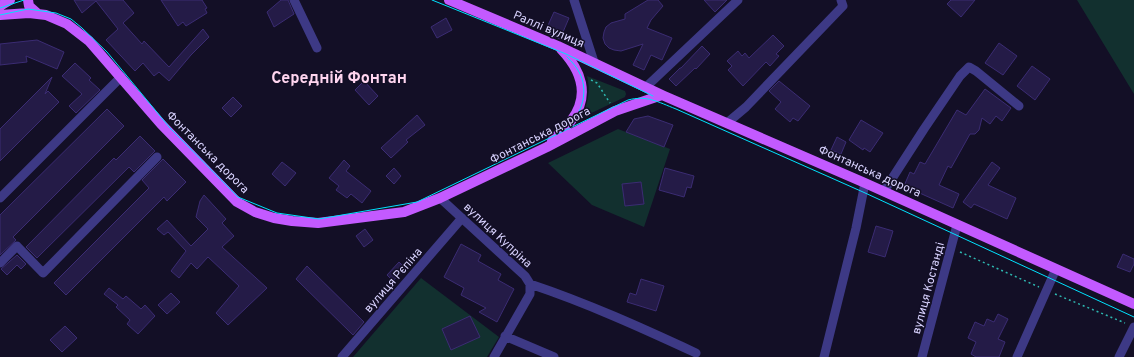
<svg xmlns="http://www.w3.org/2000/svg" width="1134" height="357" viewBox="0 0 1134 357" font-family="Overpass,sans-serif">
<rect width="100%" height="100%" fill="#130f26"/>
<path fill="#12302f" d="M1077,0H1134V94Z
M587,76L625,91L626,94L625,97L583,117C587,103 591,91 587,76Z
M618,129L670,149L644,227L592,205L548,163Z
M421,278L499,337L487,357H353Z"/>
<path fill="#241b47" stroke="#3b2c73" d="M74,0H123L134,13L123,23L142,44L144,41L169,67L203,29L209,37L191,55L169,81L159,72L154,76L143,63L135,71L106,40L118,29L96,1L82,13Z
M161,0H202L207,8L205,9L207,13L186,26L183,22L178,26Z
M281,0H288L294,14L274,27L267,12Z
M648,0H658L663,6L651,20L647,28L672,38L662,60L651,55L644,70L633,65L643,44L621,51L614,50L609,48L605,44L603,38L604,32L606,27L611,23L625,19V14Z
M704,0H727L715,12Z
M951,0H975L961,17L947,4Z
M554,12L569,18L560,39L545,32Z
M446,18L452,30L437,38L431,27Z
M773,35L784,46L776,54L779,56L770,66L766,62L743,86L728,70L732,66L727,61L738,51L742,56L745,53L749,58Z
M37,40L64,52L57,69L26,56L27,62L0,65V44Z
M999,43L1017,56L1003,75L985,63Z
M702,46L710,54L696,69L695,68L676,86L669,79L680,68H681Z
M75,63L91,78L89,80L100,90L76,113L69,106L82,94L62,76Z
M1032,66L1050,79L1035,100L1017,86Z
M52,77L45,94L48,91L59,102L0,161V129Z
M364,81L378,96L369,105L355,90Z
M779,81L810,106L798,121L793,118L790,122L775,109L781,102L769,91Z
M985,89L1011,108L1002,121L996,116L990,124L982,118L979,130L975,134H970L951,168L948,166L939,185L959,194L953,208L904,186L910,172L914,174L920,162L925,164L957,110L966,115Z
M233,97L242,106L231,117L222,108Z
M107,109L124,126L13,237L16,240L0,255V215Z
M417,115L425,125L406,140L408,142L391,158L381,148Z
M648,116L673,125L664,147L626,132L634,119Z
M861,120L883,133L870,152L864,148L863,150L849,140Z
M140,136L155,151L134,172L129,167L37,258L26,247L114,158L116,160Z
M837,137L846,142L841,154L831,150Z
M163,159L186,182L167,201L164,197L66,295L54,283L149,188L142,180Z
M344,160L350,166L346,171L371,191L362,203L351,194L347,198L336,190L339,186L329,178Z
M282,162L296,173L285,186L272,174Z
M992,162L1000,168L988,185L1016,198L1007,219L974,204L971,208L963,202Z
M394,168L401,176L394,184L386,176Z
M665,168L694,176L691,188L687,187L684,197L659,190Z
M641,182L644,204L625,206L622,184Z
M204,195L226,219L222,223L234,236L222,247L267,288L228,325L216,313L239,286L208,257L197,269L191,263L179,278L171,271L186,251L168,232L164,235L157,229L167,220L191,246L208,229L196,217L200,201Z
M876,226L893,231L885,257L868,252Z
M365,229L373,240L364,247L356,236Z
M461,244L481,255L478,261L501,274L498,280L514,289L497,322L479,312L486,308L461,295L464,288L444,277Z
M1123,254L1134,259V264L1130,272L1117,267Z
M17,255L26,264L21,269L17,265L7,275L1,269Z
M399,262L405,268L393,281L387,275Z
M307,266L364,322L353,335L296,279Z
M641,279L664,286L656,311L627,302L630,293L636,295Z
M109,288L123,299L126,296L141,309L145,305L155,316L138,334L127,324L130,320L116,307L118,305L104,294Z
M171,293L180,302L167,314L158,305Z
M998,314L1008,319L998,339L1005,342L999,357H976L971,354L976,342L968,338L975,322L984,326L987,319L994,322Z
M470,316L480,337L451,350L442,329Z
M65,326L77,338L62,352L50,340Z"/>
<g fill="none" stroke-linecap="round" stroke-linejoin="round">
<path stroke="#2eb8b1" stroke-width="1.5" stroke-dasharray="2 3" stroke-linecap="butt" d="M591,80L597,83L610,103
M960,252L1039,287
M1055,294L1125,323"/>
<path stroke="#3d3985" stroke-width="9" d="M294,0L317,48
M574,0L594,62
M646,87L738,0
M727,123L746,107L843,6L841,0
M884,191L924,129L960,76L969,67L976,71L1019,106
M0,198L121,77
M440,198L525,276L530,284V294L494,357
M0,263L17,246L43,273L157,157
M530,284C587,303 642,328 696,353
M505,336L554,357
M342,357L462,218
M824,357L856,228L865,183
M922,357L957,225
M1017,357L1056,269
M1119,357L1134,327"/>
<path stroke="#c35aff" stroke-width="10" d="M28,0L29,6L38,14
M449,0L558,46L662,95L865,183L1134,304
M0,6L10,0
M0,15L29,13L46,15L67,24L89,41L161,124L237,202L255,212L274,218L292,221L318,223L404,212L440,198L547,147L615,111L662,95
M552,141C558,134 565,128 571,121C591,95 581,70 561,49"/>
<path stroke="#00e2fe" stroke-width="1" d="M432,0L566,54L653,96
M0,8L24,0
M0,15L28,9L56,13L71,19L82,28L107,52L170,128L238,197L277,213L319,219L417,202L628,100C647,95 658,102 676,109L863,192L1134,317
M567,57C572,62 576,66 579,72C589,89 583,115 567,126"/>
</g>
<g text-anchor="middle" stroke-width="3" stroke-linejoin="round" paint-order="stroke">
<g font-size="12" fill="#d9d3ff" stroke="#130f26">
<text transform="translate(549 29) rotate(23)" y="4">Раллі вулиця</text>
<text transform="translate(540 135) rotate(-27)" y="4">Фонтанська дорога</text>
<text transform="translate(208 152) rotate(45)" y="4">Фонтанська дорога</text>
<text transform="translate(870 171) rotate(24)" y="4">Фонтанська дорога</text>
<text transform="translate(498 235) rotate(43)" y="4">вулиця Купріна</text>
<text transform="translate(393 280) rotate(-49)" y="4">вулиця Рєпіна</text>
<text transform="translate(928 288) rotate(-75)" y="4">вулиця Костанді</text>
</g>
<g font-size="16" font-weight="bold" fill="#ffd5ef" stroke="#130f26">
<text x="339" y="83">Середній Фонтан</text>
</g>
</g>
</svg>
